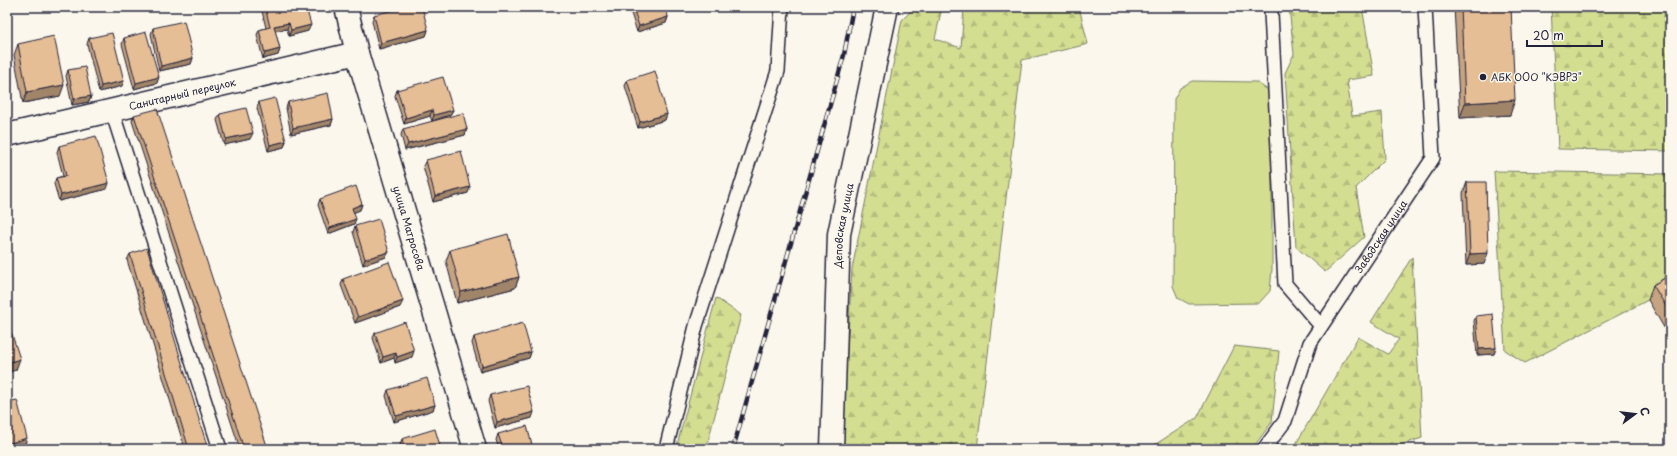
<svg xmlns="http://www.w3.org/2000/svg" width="1677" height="456" viewBox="0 0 1677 456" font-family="'Playpen Sans',sans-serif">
<defs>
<pattern id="forest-firs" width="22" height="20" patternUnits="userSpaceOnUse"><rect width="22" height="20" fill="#d3de91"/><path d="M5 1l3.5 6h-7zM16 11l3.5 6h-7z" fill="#b5be7e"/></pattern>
</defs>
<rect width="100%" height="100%" fill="#fbf7ec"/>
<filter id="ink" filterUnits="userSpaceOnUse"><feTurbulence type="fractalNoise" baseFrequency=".025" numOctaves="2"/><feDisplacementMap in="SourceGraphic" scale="8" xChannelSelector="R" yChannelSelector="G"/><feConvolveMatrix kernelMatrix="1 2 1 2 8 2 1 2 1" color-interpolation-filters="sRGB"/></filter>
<g filter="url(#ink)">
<path fill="url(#forest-firs)" stroke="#7a8066" d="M915,7H942L935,39L961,48L964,7H1079L1088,44L1022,60L977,449H841L852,269L902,20Z
M1289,7H1362L1374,76L1347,80L1352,116L1382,112L1385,159L1356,188L1364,237L1325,272L1296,247L1285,73L1294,54Z
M1551,7H1670V151L1558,149Z
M1494,171L1670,174V287L1648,300L1525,363L1505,350Z
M1412,257L1422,438L1388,449H1293L1358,337L1388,354L1399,339L1371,322Z
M716,298L741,315L706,449H676Z
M1234,346L1279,351L1272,422L1252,449H1148L1197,418Z"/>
<path fill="#d3de91" stroke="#7a8066" d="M1192,81L1256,82L1268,90L1272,102V269L1270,291L1259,303L1189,304L1178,298L1173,286L1174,99L1180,88Z"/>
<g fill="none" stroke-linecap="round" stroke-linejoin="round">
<g stroke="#22223b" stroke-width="16">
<g id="lane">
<path d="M1271,13L1285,284L1321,326"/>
<path d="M112,111L220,449"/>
<path d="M666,449L696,326L778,71L782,7"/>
<path id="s1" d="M1264,449L1285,421L1310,343L1433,158L1425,7"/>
</g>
</g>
<g stroke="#22223b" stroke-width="25">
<g id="street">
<path id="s2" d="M346,7L357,53L475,449"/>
<path id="s3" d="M7,135L357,53"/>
</g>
</g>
<g stroke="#22223b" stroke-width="25">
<g id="secondary">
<path id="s4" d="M832,449L839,234L887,7"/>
</g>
</g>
<use href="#lane" stroke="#fbf7ec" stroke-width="13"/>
<use href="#street" stroke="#fbf7ec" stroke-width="22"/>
<use href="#secondary" stroke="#fbf7ec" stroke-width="22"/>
<g stroke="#22223b" stroke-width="4.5">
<path id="rail" d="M733,449L844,55L853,7"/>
</g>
<use href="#rail" stroke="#fbf7ec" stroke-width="3" stroke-dasharray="9" stroke-linecap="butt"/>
</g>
<path fill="#c6a381" stroke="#22223b" d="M261,7H306L308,31L289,36L287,29L275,31L280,49L278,55L263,59L257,35L259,30L266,28Z
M629,7H665L668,17L666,23L637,32Z
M1454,7H1511L1510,115L1460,118Z
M374,15L428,30L426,36L379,49L372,21Z
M153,28L193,58L191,64L159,71L151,34Z
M89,38L122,86L99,92L87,44Z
M124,38L157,83L134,89L122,44Z
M18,44L60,96L23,103L14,55Z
M68,70L91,96L89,102L72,105L66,76Z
M627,80L667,114L665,120L638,128L625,86Z
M397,90L453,110L450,115L432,121L430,116L404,124L395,96Z
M259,102L286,141L284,147L268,151L257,108Z
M288,102L333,119L331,125L291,134L286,108Z
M220,114L250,139L224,145L217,120Z
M134,115L268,449H240L132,121Z
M403,129H467L465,135L405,150L401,135Z
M59,146L107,189L59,201L54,184L56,178L63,176L57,152Z
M426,160L468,193L433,202L423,166Z
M1467,182L1484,264L1466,265L1463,193Z
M320,199L362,204L360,210L354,212V224L328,234L318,205Z
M355,226L386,257L363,265L353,232Z
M450,250L519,277L515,288L457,303L446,261Z
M130,254L208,449H185L127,260Z
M1670,275V338L1648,300L1653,285Z
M343,279L400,307L355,323L341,285Z
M1476,316L1496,348L1494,354L1477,355L1474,321Z
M375,333L412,357L395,363L394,358L381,363L373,338Z
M474,337L531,352L529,358L480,372L472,343Z
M388,390L435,405L433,410L394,422L386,396Z
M490,395L532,418L495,428L488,401Z
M498,434L533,449H499L496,440Z
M402,439L441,449H402L400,444Z"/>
<path fill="#a18569" stroke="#22223b" d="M668,17L666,23L637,32L639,26Z
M289,23L287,29L272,31L274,26Z
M311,25L308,31L289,36L291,30Z
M428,30L426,36L379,49L381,43Z
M280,49L278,55L263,59L265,53Z
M193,58L191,64L159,71L161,66Z
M159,77L157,83L134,89L136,83Z
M124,81L122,86L99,92L101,86Z
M64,85L60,96L23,103L27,92Z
M91,96L89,102L72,105L74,99Z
M1515,100L1510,115L1460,118L1465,103Z
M432,110L430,116L404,124L406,118Z
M453,110L450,115L432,121L434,115Z
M667,114L665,120L638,128L640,122Z
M333,119L331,125L291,134L293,128Z
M467,129L465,135L405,150L408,144Z
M253,133L250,139L224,145L226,139Z
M286,141L284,147L268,151L270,145Z
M109,183L107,189L59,201L61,195Z
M470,187L468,193L433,202L435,196Z
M362,204L360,210L350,214L352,208Z
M356,219L354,224L328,234L330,228Z
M389,252L386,257L363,265L365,259Z
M1488,253L1484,264L1466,265L1470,254Z
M519,277L515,288L457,303L461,292Z
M403,301L400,307L355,323L358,317Z
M1496,348L1494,354L1477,355L1479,349Z
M414,351L412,357L395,363L397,357Z
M531,352L529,358L480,372L482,366Z
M396,353L394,358L381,363L383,357Z
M20,359L16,370L7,373V363Z
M435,405L433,410L394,422L396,416Z
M534,412L532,418L495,428L497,422Z
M27,438L25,444L7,449V444Z
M506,445L504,449H501L502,446Z"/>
<path fill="#e6be96" stroke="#22223b" d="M265,7H306L311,25L291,30L289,23L274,26L280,49L265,53L259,30L270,27Z
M405,7H422L428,30L381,43L374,15Z
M633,7H665L668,17L639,26Z
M1461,7H1511L1515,100L1465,103Z
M184,21L193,58L161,66L153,28Z
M146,32L159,77L136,83L124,38Z
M112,33L124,81L101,86L89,38Z
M54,36L64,85L27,92L18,44Z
M85,67L91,96L74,99L68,70Z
M655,71L667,114L640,122L627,80Z
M443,77L453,110L434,115L432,110L406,118L397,90Z
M328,93L333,119L293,128L288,102Z
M275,98L286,141L270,145L259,102Z
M246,108L253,133L226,139L220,114Z
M157,109L268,449H244L134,115Z
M463,113L467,129L408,144L403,129Z
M96,136L109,183L61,195L56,178L66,176L59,146Z
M461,151L470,187L435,196L426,160Z
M1467,182H1486L1488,253L1470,254Z
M356,186L362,204L352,208L356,219L330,228L320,199Z
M379,219L389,252L365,259L355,226Z
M508,234L519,277L461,292L450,250Z
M147,248L208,449H189L130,254Z
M389,262L403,301L358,317L343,279Z
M1670,275V313L1653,285Z
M1493,314L1496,348L1479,349L1476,316Z
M7,319L20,359L7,363Z
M405,322L414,351L397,357L396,353L383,357L375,333Z
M523,323L531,352L482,366L474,337Z
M427,378L435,405L396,416L388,390Z
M527,386L534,412L497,422L490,395Z
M17,400L27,438L7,444V402Z
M527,426L533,449H507L506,445L502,446L498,434Z
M435,429L441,449H405L402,439Z"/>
</g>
<circle fill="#22223b" stroke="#fbf7ec" stroke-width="1.5" cx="1483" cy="77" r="4"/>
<g text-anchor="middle" stroke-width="3" stroke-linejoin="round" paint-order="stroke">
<g font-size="10" fill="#22223b" stroke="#fbf7ec" text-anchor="start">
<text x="1491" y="81">АБК ООО "КЭВРЗ"</text>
</g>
<g font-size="10" fill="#22223b" stroke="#fbf7ec">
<text dy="4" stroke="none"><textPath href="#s3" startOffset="180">Санитарный переулок</textPath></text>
<text dy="4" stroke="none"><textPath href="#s4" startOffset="224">Деповская улица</textPath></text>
<text dy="4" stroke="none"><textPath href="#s2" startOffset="230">улица Матросова</textPath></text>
<text dy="4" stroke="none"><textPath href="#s1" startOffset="245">Заводская улица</textPath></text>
</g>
</g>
<rect width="1677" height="456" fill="none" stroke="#fbf7ec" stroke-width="24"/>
<rect x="12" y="12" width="1653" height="432" fill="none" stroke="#22223b" stroke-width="1.5" filter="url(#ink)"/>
<g transform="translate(1635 414) rotate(75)" stroke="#fbf7ec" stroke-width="3" paint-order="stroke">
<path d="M0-3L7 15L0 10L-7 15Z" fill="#22223b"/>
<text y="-6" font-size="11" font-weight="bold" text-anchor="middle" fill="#22223b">С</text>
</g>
<path d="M1527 40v6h75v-6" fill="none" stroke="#22223b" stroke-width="2"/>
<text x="1533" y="40" font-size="12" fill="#22223b" stroke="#fbf7ec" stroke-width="3" paint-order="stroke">20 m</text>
</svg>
